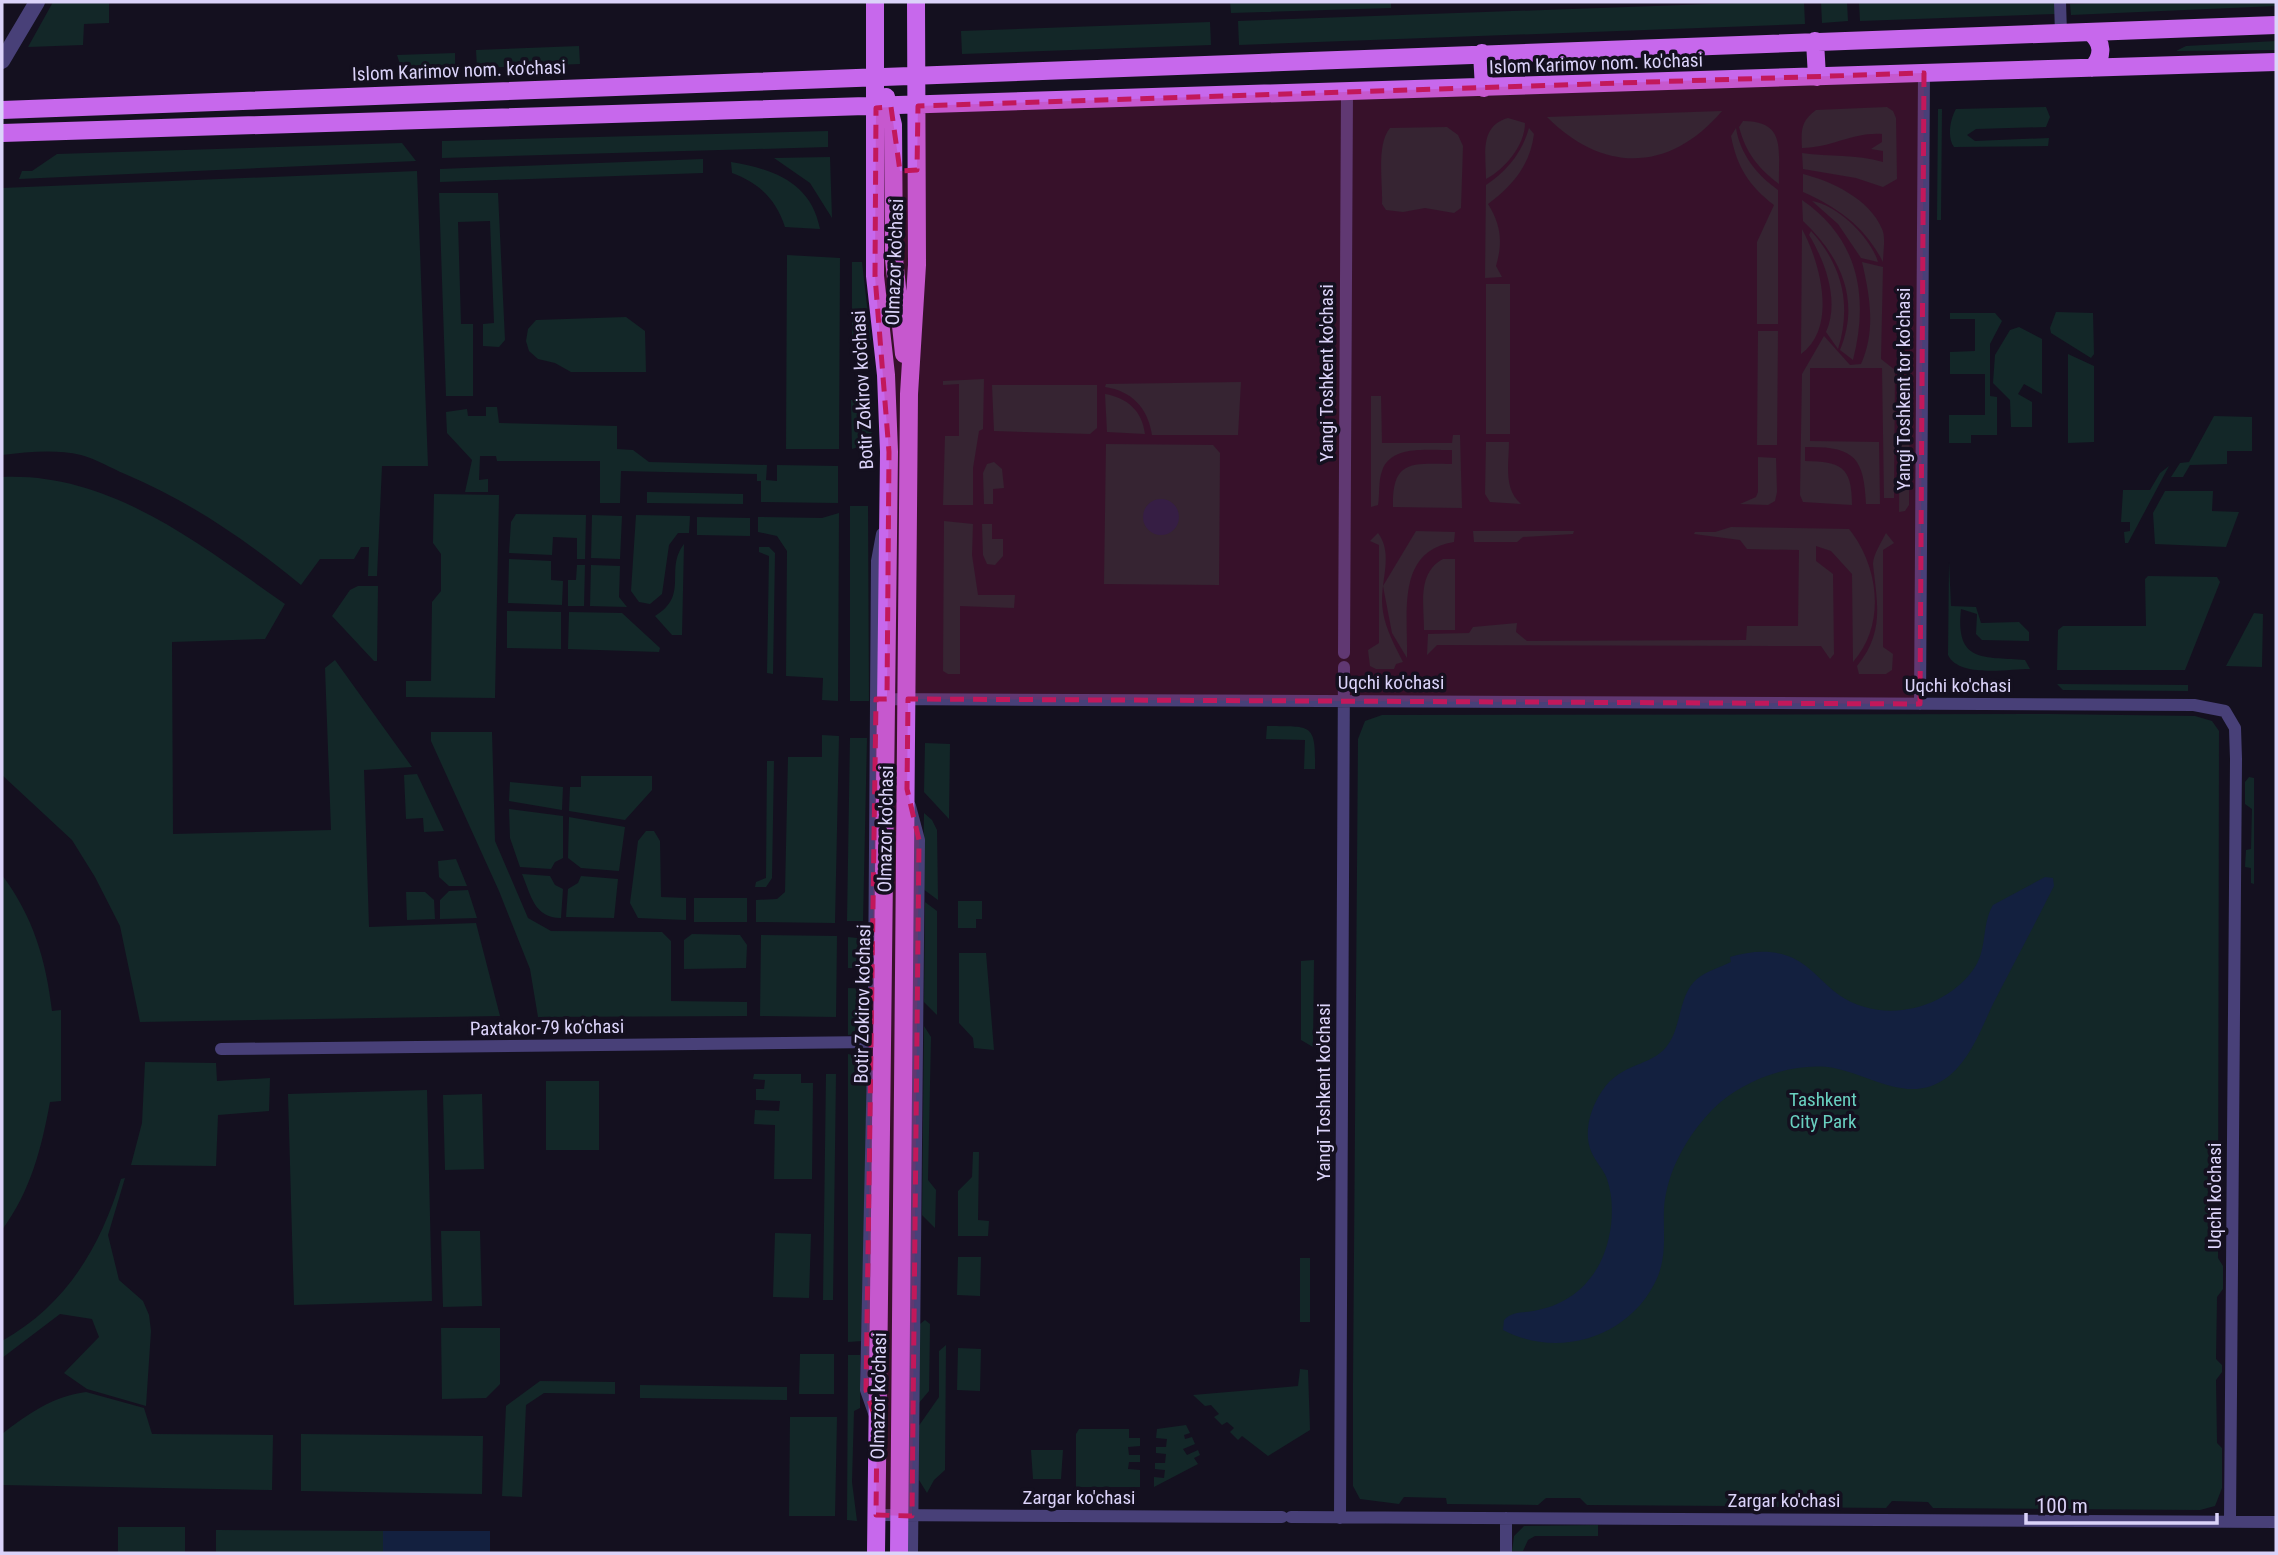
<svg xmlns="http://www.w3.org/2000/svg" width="2278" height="1555" viewBox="0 0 2278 1555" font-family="'Roboto Condensed',sans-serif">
<rect width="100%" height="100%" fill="#14101f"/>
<path fill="#132728" d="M53,2H109V23L84,24L83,45L28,47Z
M1230,2H1391V8L1231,13Z
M1765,2H1804L1805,24L1239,45L1238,21Z
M1821,2H1847L1848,21L1822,23Z
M1859,2H2054L2055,14L1860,21Z
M2117,2H2276V6L2071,15L2070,4Z
M1210,22L1211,45L962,54L961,31Z
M2276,41V50L2176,51L2186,46Z
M579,46L580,64L477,68L476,50Z
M455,53V70L409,71L400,64L397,55Z
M1887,107L1893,111L1896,118L1897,179L1883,187L1856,178L1803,169L1802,153C1829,157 1856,154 1883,162V151L1871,149L1882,142V134C1853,132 1831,148 1802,148C1801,130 1801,121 1816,110Z
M2046,107L2050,117L2046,127L1976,129L1967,135L1975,141L2049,138L2048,146L1954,147C1947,138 1950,119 1956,109Z
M1938,109H1942L1941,220H1937Z
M1722,111C1670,172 1604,174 1547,117Z
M1508,118L1525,123C1525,145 1505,169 1486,179C1486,155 1479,126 1508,118Z
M1743,121C1787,121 1778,151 1779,184C1758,168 1746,153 1739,127Z
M1447,127L1458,135L1463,146L1461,208L1454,213L1425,208L1403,212L1386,210L1382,204C1383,183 1376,145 1390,128Z
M1529,128L1534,134C1530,165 1513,185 1488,204C1501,225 1503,242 1496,266L1502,277L1485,278L1486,185C1507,171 1522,153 1529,128Z
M1736,128C1740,154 1757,175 1778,190V324H1757V242L1774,205C1749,186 1737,167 1731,136Z
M828,131V147L442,158V141Z
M402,143L416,161L19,179L22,171H32L57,154Z
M830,157L832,218L810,183L774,158Z
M703,159V173L440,182V169Z
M731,162C773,169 811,182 820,229L785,227C776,199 759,183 732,173Z
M417,171L428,466H382L377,576H368L369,547H361L354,559H320L301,585C246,540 191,502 125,474C111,468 96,459 81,455C55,449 28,452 2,455V188Z
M1803,174C1831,181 1870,199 1882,229C1886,237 1883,252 1883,262C1865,227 1839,208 1803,192Z
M439,193H498L505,340L499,347L483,346V324L494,323L490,221L458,222L461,324H473V396H446Z
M1802,200C1859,239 1869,297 1853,360L1840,350C1861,299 1840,256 1803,221Z
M1812,201C1838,205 1871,238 1878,262L1861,258L1838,224Z
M1802,229C1820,262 1838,327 1801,354Z
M1811,231C1842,265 1852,304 1838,349L1826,332C1840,301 1825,261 1809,235Z
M787,255L840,258L839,449H786Z
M852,262H862L871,340H852Z
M1862,262L1883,267L1881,359L1895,370L1894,498H1884L1882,368H1810V441L1879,442L1880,504H1866C1864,457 1854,446 1805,447V461C1841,462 1852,466 1852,505L1803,502L1800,495L1802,374L1824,336L1850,365L1861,364C1876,331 1870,296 1862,262Z
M1486,284H1510V434H1486Z
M2056,312L2093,313L2094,354L2091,358L2051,333L2050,328Z
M1950,313H1995L2002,321L1990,344V396L1997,397V435H1971V443H1949V415H1985V374H1950V352L1975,351V319H1950Z
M626,317L645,331L646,372H571L555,363L538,359L529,351L526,341L528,329L536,320Z
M2019,327L2042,339V394L2024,384L2018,394L2032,402V427H2011L2010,400L1993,383L1995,355L2010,330Z
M1758,331H1778L1777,445H1757Z
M2068,354L2094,366V442L2068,443Z
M984,379L983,429L979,431L973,468V505H943L945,436H959V384L943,385V381Z
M1241,382L1238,435H1152C1148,408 1132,391 1105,387L1106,384Z
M992,385H1097V428L1090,434L994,431Z
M1105,394C1128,398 1142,411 1145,434L1107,432Z
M1900,394H1910L1909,505L1905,511L1899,512Z
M1371,396H1381L1382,443H1452L1453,435H1460L1462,508L1393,507C1392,459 1412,464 1452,464V450C1429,451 1391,444 1382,471C1378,482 1380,494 1378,505L1371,507Z
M851,400H873C873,422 878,442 852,449Z
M486,407H497L499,423L617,426V449L633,450L649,462L767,465L766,480L777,481V465L838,466V503L761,502V481H757V474L621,471L620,503H600V461H497L496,456H480L479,480L488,479V492H465L472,460L447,433L446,412L467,409L468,416H486Z
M2214,416L2252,417V451H2227V464L2190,465L2183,477H2171L2180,463L2189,462Z
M1486,442H1509C1509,463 1503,489 1521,504L1490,502L1485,494Z
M1106,444L1213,445L1220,453L1219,585L1104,584Z
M1758,457L1776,458L1777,492L1775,501L1768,505L1740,504L1756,497L1758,492Z
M994,462L1002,469L1004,488L993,489V504H984L983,473L987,464Z
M2169,466L2128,543H2125L2124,532L2130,531V522H2121L2123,490H2150L2160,473Z
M2,477C111,472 200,545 285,604L265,639L172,642L173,834L331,830L325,668L335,660L412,767L364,770L369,927L476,923L500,1016L140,1022L120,926L95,877L72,840L2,775Z
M2165,491H2213L2212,511L2239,512L2226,547L2155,544L2153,513Z
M647,492L743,494V504L647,503Z
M434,494L499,495L495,698L406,697V681H431L432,602L441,591V554L433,543Z
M850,506H868L869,701H850Z
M839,513L838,701L822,700L823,678L786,676L787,551L777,536L758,532V517L822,518Z
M516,514L586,515L585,559H577V538L553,537L552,555L509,553L511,522Z
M592,515L622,516L620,559L591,558Z
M636,515L690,516L689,533H678L669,545L662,594L650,604L639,602L631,591Z
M697,517L750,518V536L697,535Z
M944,521L973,524L972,555L978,595H1015L1014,608L960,606V674H948L943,671Z
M982,524H992V539H1003V556L995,565L987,564L983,555Z
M1731,527L1849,529C1878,565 1887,623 1853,662L1852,574L1831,551L1816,546V561L1833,574L1834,654L1830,659L1821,646L1437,645L1427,655L1428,634L1469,633L1473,627L1517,623L1516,632L1527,641L1746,640L1747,626H1798L1799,550L1747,549L1740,540L1694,534L1695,532H1715Z
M1416,531L1455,532L1454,542C1396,551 1408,612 1407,658L1392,633L1383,586Z
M1473,531H1574L1573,534L1523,537L1517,542H1474Z
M1378,533C1395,556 1378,584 1383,612C1386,630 1395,646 1403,662L1396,664L1394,669H1376L1370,666L1368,650L1379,643V545L1370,541Z
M1886,533L1894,543L1883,550V647L1893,654L1892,670L1886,674H1859L1857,666C1885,632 1877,603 1873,564C1873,555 1882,541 1886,533Z
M684,544L682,635H672L655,616C690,595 664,570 684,544Z
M759,547H769L775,553L773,674L767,673L769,556L759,552Z
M509,559L551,561V580L563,581L562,605L508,603Z
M1443,559H1455V630H1424C1424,604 1417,573 1443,559Z
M1949,562L1951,606L1976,607L1981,623L2019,622L2029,632V641L1982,640L1976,634L1977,614L1961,609C1955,664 1984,656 2025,660L2030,669C2008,669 1959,678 1948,655Z
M577,565H585L584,606H568V580H576Z
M591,565L620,566L619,597L627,607L590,606Z
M2148,576L2217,577L2220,582L2185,670H2057L2058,630L2063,626H2146L2145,579Z
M358,586H378L377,661H374L332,616L350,590Z
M507,611L561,612V649L507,648Z
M569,612L622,613L660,648L659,652L568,649Z
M2254,613L2263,614L2262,667L2226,666Z
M2057,684L2188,685V691L2063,690Z
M2050,714L2195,716L2212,721L2219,731L2218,1258L2223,1266V1289L2217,1297L2216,1359L2222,1365V1372L2216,1380L2217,1443L2222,1448V1488L2215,1506L2200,1510L1933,1508L1928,1502L1892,1501L1886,1508L1768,1507L1764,1500H1738L1731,1506L1587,1505L1580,1498H1546L1538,1505L1447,1504L1446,1498L1404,1497L1399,1504L1360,1499L1353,1486V1383L1358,739L1365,721L1382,715Z
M1267,726C1311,727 1316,722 1315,769H1304L1305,740L1266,739Z
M431,732H492L495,841L528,918L551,931L662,932L671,941V1001L747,1002V1016L538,1017L530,969L499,891L431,741Z
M822,735L839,736L835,923L756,922V900L777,899L785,892L788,757H822Z
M850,738H867L863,921H847Z
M925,743L950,744L949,819L924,792Z
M767,761H774L772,878L766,887H755L756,882L766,878Z
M417,774L444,831L424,832L423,818L406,819L404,775Z
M581,776H652V790L625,820L569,811L570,787H581Z
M2249,777L2254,778V884L2251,883V868L2245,867L2246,850L2251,849L2252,809L2245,804V782Z
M510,782L563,787L562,810L509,801Z
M509,809L563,816V858L555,862L551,869L520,867L510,838Z
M924,813L932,820L937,830L938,900L923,889Z
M569,817L625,827L619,871L581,868L568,858Z
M646,831H654L660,841L661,897L686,898V920L638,918L630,903L638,841Z
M456,859L467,886H449L439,877L438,861Z
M522,874L550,876L555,885L563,889L561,918C534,918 531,895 522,874Z
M2,875C33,916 46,960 52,1011L61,1010V1101L50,1102C41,1150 31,1190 2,1230Z
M581,876L618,879L614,918L566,917L568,889L578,883Z
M468,890L477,918L440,919V900L449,891Z
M406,892H425L434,900L435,919L407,920Z
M694,898H747V922H694Z
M982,901V919H976V928H958V901Z
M925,902L937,911V1015L924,1002Z
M692,934L740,935L747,945L746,968L684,969V940Z
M761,935L837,936L836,1017L760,1016Z
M848,937L857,938L865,945L866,968H848Z
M959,953H986L994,1050L974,1048L973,1038L959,1023Z
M1314,960V961L1313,1047L1301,1040V961Z
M848,988L866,989C866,1008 873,1033 848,1035Z
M924,1026L931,1037L928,1180L936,1190L935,1228L922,1215Z
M848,1054L860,1057L867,1066L862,1341L848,1342Z
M145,1062L216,1063L217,1081L270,1078L269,1111L218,1115L216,1166L131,1165L142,1123Z
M754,1074H801V1083H813L812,1179H774L775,1125L754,1124L755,1110L779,1111L780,1101L756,1100V1089H764L765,1080L753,1079Z
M826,1074H836L833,1300H823Z
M546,1081H599V1150H546Z
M427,1090L432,1301L294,1305L288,1094Z
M482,1094L484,1169L445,1170L443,1095Z
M973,1152H979L978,1220L989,1221L988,1236H958V1191L972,1177Z
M125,1178L108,1235L119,1280L143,1301L149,1315L151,1331L146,1406L87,1389L64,1373L99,1337L92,1319L60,1314L2,1358V1341C66,1305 100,1248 121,1179Z
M441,1231H480L482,1306L443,1307Z
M775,1233L811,1234L809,1298L773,1297Z
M958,1257H981L980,1296L957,1295Z
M1300,1258H1310V1322H1300Z
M925,1320L930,1324L929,1391L918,1404L920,1324Z
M441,1328H500V1384L486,1398L442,1399Z
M946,1345L945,1470L934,1480L927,1493L919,1480L918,1427L939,1397V1351Z
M958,1348L981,1349L980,1391L957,1390Z
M800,1354H834V1394H799Z
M848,1355H860V1408L854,1411L852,1482L857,1521L847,1520Z
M1300,1369L1308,1370L1310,1430L1268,1456L1242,1436L1238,1440L1230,1432L1234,1428L1227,1422L1222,1425L1214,1417L1219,1414L1211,1405L1205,1406L1193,1395L1298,1386Z
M540,1381L615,1382V1394L544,1393L526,1405L522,1497L502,1496L506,1406Z
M640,1385L787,1387V1400L640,1398Z
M86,1392L144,1408L152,1434L273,1435L272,1490L2,1485V1434C28,1414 53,1396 86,1392Z
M790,1417H837L835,1516H789Z
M1186,1425L1190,1433L1184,1435L1185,1439L1192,1437L1195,1444L1183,1449L1187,1455L1198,1450L1200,1455L1194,1458L1198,1464L1154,1487V1477L1164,1478L1165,1470L1155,1469V1463H1165L1166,1454L1156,1453V1447H1166L1167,1439L1156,1438L1157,1429Z
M1079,1429H1129V1438H1140V1446L1128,1447L1129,1455H1140V1462H1129L1128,1469L1140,1470V1487H1076V1434Z
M301,1434L483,1436L482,1494L301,1491Z
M1031,1450H1063L1061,1479H1033Z
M1598,1525V1536H1535L1528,1540L1523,1551H1512L1514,1536L1524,1526Z
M118,1527H185V1553H118Z
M216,1530L383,1531V1553H216Z"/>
<path fill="#13203f" d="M1143 517a18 18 0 1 1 36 0a18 18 0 1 1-36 0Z
M2045,877L2053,878L2054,886C2034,926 2013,965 1993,1004C1981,1029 1971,1058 1949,1076C1911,1106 1873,1076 1834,1068C1793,1061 1740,1081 1712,1110C1687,1136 1667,1171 1664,1208C1663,1231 1667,1253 1658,1276C1633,1336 1560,1360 1503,1330L1504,1320C1512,1311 1522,1313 1533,1311C1563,1306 1586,1290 1600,1263C1612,1239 1616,1205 1607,1179C1604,1170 1595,1161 1591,1151C1583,1132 1591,1107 1602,1091C1621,1062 1651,1067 1667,1046C1682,1027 1678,995 1697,979C1706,971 1721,967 1731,962L1730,957C1751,951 1773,949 1793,958C1812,967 1823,984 1839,995C1881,1024 1943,1011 1973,970C1988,950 1981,925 1993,905Z
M383,1531H490V1553H383Z"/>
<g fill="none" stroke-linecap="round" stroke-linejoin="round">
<path stroke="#484078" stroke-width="12" d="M2060,2L2061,33
M1344,653L1347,92
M876,699L2194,705L2225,711L2235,728L2236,759L2230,1521
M1920,704L1924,73
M910,806L919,840L912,1553
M874,991L877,561L882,534
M221,1049L874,1042
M873,1062L866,1390L874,1413
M876,1515L1282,1517
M1291,1517L2276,1522
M1340,1518L1344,667
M1506,1553V1518"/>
<path stroke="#484078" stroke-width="16" d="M2,61L37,2"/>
<path stroke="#c768ec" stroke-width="18" d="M875,2V276L886,375L889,452L876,1553
M2090,32C2103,42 2104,56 2092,68
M1815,41L1817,77
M1482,53L1484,88
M886,97L893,125L894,259L904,354
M2,110L2276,25
M2,133L2276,62
M899,1553L909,394L917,265L916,2"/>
</g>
<path fill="#c2185b" fill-opacity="0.2" stroke="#c2185b" stroke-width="5" stroke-dasharray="14 9" stroke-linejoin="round" d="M1924,73L1920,704L908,699L907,789L919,840L912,1516L876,1515L877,1424L866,1390L876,699H887L889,452L875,276L876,108L891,107L900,171L917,170L918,106Z"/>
<g text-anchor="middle" stroke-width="7" stroke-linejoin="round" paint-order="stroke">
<g font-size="19" fill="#dbd3f9" stroke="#14101f">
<text transform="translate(1596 63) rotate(-2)" y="7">Islom Karimov nom. ko'chasi</text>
<text transform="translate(459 70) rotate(-2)" y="7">Islom Karimov nom. ko'chasi</text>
<text transform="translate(894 262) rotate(-88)" y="7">Olmazor ko'chasi</text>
<text transform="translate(1326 373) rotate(-90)" y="7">Yangi Toshkent ko'chasi</text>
<text transform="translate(1903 389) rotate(-90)" y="7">Yangi Toshkent tor ko'chasi</text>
<text transform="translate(862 390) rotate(-93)" y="7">Botir Zokirov ko'chasi</text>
<text x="1391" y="689">Uqchi ko'chasi</text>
<text x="1958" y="692">Uqchi ko'chasi</text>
<text transform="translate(885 829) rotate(-89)" y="7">Olmazor ko'chasi</text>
<text transform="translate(862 1004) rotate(-89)" y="7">Botir Zokirov ko'chasi</text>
<text transform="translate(547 1027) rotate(-1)" y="7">Paxtakor-79 ko‘chasi</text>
<text transform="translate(1323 1092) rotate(-90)" y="7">Yangi Toshkent ko'chasi</text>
<text transform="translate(2214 1196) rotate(-90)" y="7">Uqchi ko'chasi</text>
<text transform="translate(878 1396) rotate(-89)" y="7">Olmazor ko'chasi</text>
<text x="1079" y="1504">Zargar ko'chasi</text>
<text x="1784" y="1507">Zargar ko'chasi</text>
</g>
<g font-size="19" fill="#69d0c0" stroke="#14101f">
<text x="1823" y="1106">Tashkent<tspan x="1823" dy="22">City Park</tspan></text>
</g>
</g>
<rect width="2278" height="1555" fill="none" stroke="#dbd3f9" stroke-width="7"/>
<path d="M2026 1513v10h191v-10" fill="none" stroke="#dbd3f9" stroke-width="3.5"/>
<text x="2036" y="1513" font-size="21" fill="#dbd3f9" stroke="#14101f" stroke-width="5" paint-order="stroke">100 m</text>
</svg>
